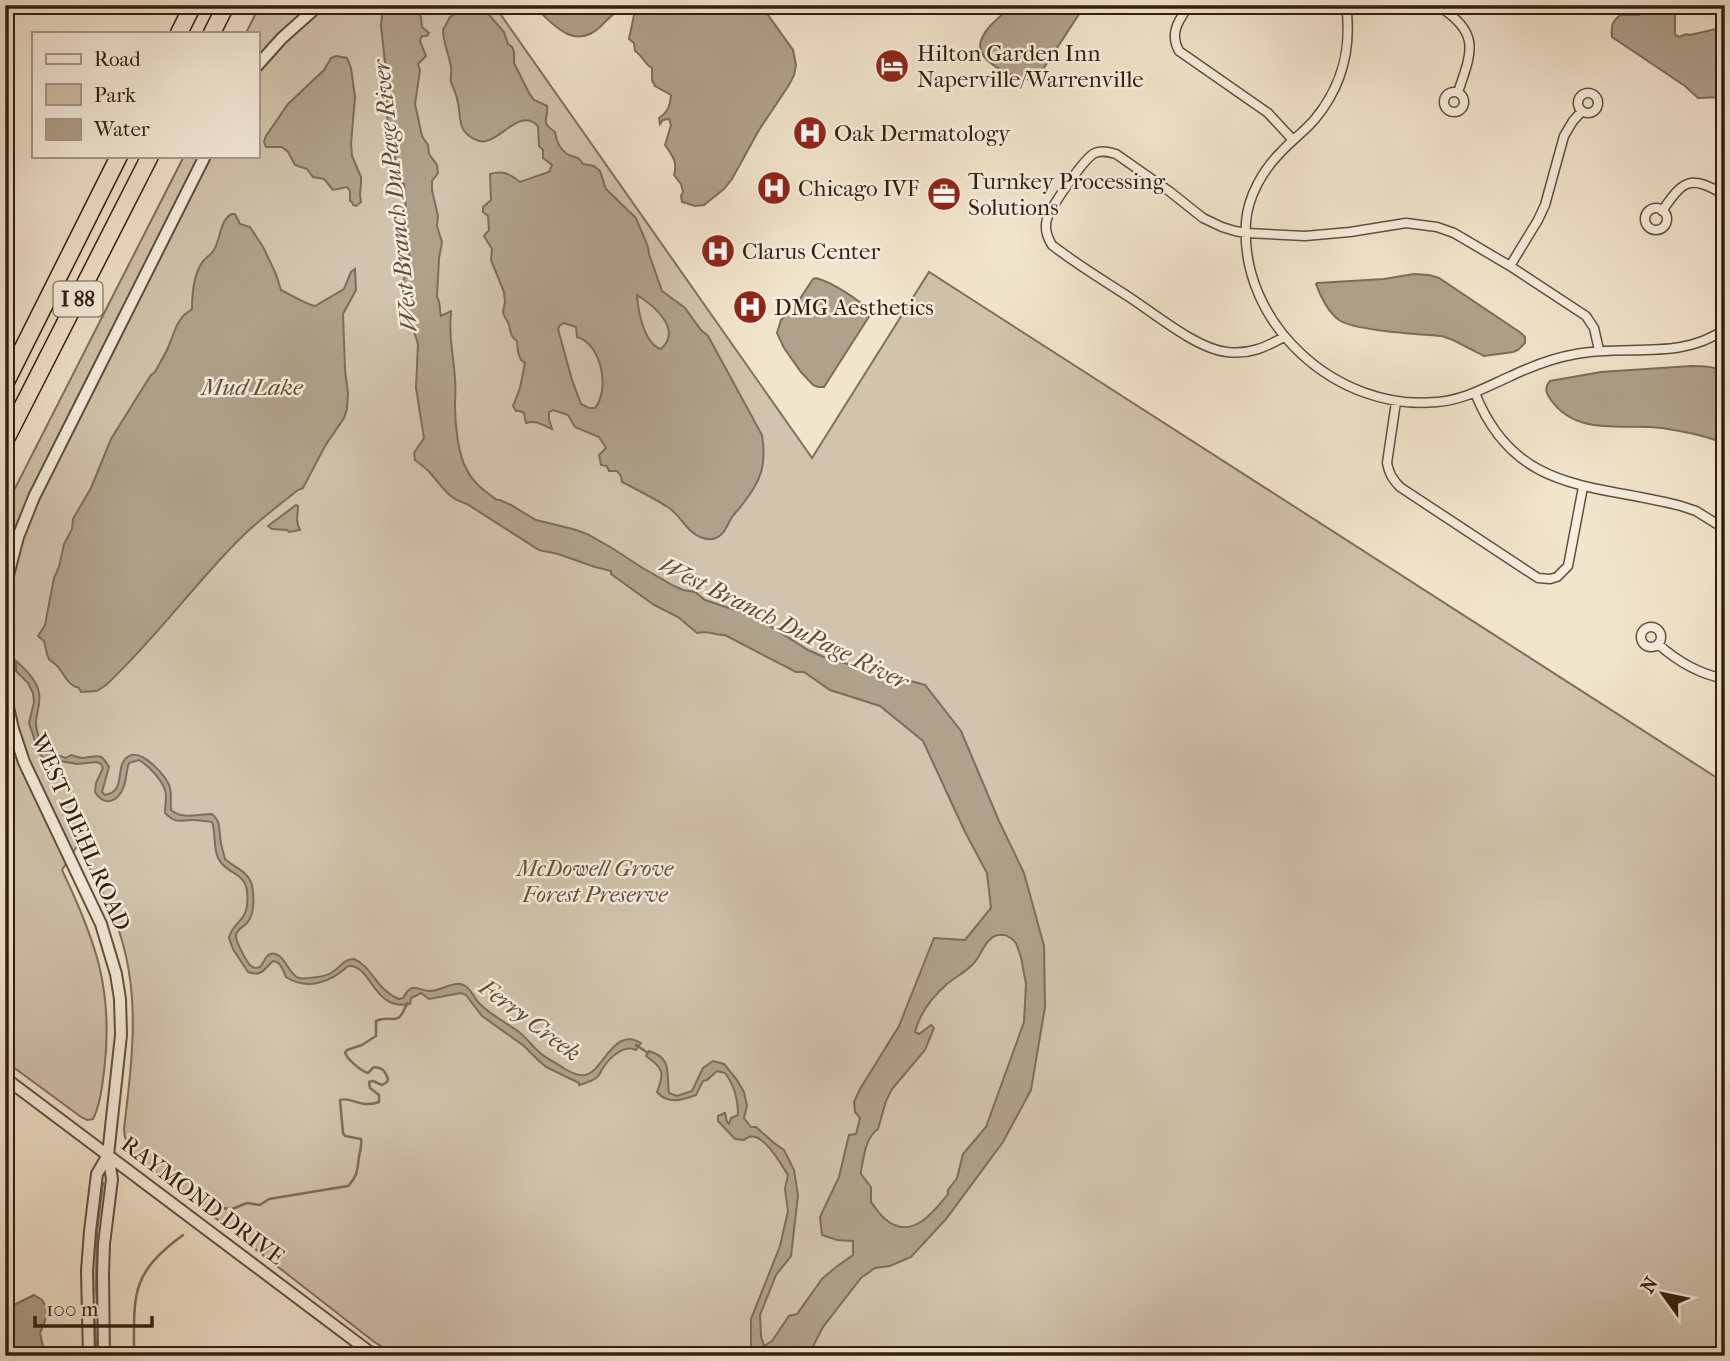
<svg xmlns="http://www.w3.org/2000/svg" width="1730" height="1361" viewBox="0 0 1730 1361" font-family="'IM FELL French Canon',serif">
<rect width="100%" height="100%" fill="#f2e5cd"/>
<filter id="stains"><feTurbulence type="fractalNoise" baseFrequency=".00286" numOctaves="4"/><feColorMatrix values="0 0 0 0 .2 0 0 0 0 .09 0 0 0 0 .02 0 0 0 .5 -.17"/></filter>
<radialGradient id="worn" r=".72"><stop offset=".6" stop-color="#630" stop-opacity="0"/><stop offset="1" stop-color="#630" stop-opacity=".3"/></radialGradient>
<path fill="#d1c3ad" stroke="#81705e" stroke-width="2" d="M260,5H494L812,458L929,272L1725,783V1356H397L373,1341L168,1181C151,1168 124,1154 124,1129C133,1053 143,980 110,908C101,887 88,866 77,846L62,870C96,941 114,991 104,1072C102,1087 100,1105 93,1119L87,1120L81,1117L5,1061V508L184,156H257V33H246Z
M101,1183H103L97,1233L96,1285L100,1356H97L92,1284L93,1248Z"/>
<path fill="#b0a18c" stroke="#7d6d5a" stroke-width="2" fill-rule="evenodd" d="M383,5H417V9L421,17L422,27L429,33L427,36H422L420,41L426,56L418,64L420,70L415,104L422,136L428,145L429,154L437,165L438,173L432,181V190L438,216L437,226L442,242L439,258L437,297C441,303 439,309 441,316L451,311V314C448,336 454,357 455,379C456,388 455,397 455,406C455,424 458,455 467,470C473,483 486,492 497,500H500L511,505L536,520L573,529L587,534L612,548L641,567L674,586L683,590L695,592L705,600L756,617L808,650L826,658L925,685L961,731L999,821L1024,873L1044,946L1045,1007L1031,1090L1003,1142L946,1219L911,1257L890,1266L875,1268L861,1278L823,1327L808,1356H756L751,1347V1319L780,1246L788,1211L785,1189L788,1175C780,1163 760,1125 744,1140L735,1139L718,1121V1116L725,1113L727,1122L729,1124L731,1118L738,1115C738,1100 735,1086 725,1073L717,1071L707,1080L703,1081L696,1095C682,1100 668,1105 657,1092C665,1072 663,1068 646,1056L649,1051C673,1058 666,1074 669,1093L677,1096L692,1091L703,1068L713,1061L724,1064L737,1080L744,1092L747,1106L744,1118L751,1127H756L774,1143L784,1150L794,1170L798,1195L791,1256L776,1275L760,1315L761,1336L764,1346L772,1341L789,1316L797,1314L822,1279L836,1267L853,1255V1241L837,1240L822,1235L820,1217L839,1177L849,1135L856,1134L860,1118L855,1112L854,1102L860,1089L899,1026L934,938L965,940L991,908L987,873L965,832L923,741L880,706L830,690L804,672H796L725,635C714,635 708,630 697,633L678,617L654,605L611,574V571L595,567L558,554L539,550L467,504C448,498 445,490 432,475C427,469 421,465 415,460L414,453L424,438L416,388L418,344L410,319L403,281L410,264L404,184L401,183L388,127L386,91L383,77L385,62L381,26ZM998,935H1005L1012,939L1016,943L1021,957L1026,984L1024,1022L986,1127L963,1154L957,1178L948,1190V1194C932,1214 911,1241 885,1219C879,1214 876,1208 871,1202V1187L861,1174V1171C864,1157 865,1138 878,1129L886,1101L892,1089L925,1050L934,1028L931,1025L919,1034L915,1032C920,1012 932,997 948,983C956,977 967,971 974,963C982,954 985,938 998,935Z
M533,5H761L793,50L796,65L794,75L789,85L759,130L732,179L724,189L704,205L695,206L682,202L681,196L683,192L681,184L674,175C678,162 672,155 665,145L671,125L669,119L663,120L660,124L659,118C668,112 670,106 671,95L655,86L652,80V68C644,64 643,56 635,51L634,43L629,39L634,15L633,11L627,7C616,10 609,18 601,26C575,52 552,24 533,5Z
M1013,5H1085L1040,74L1031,80C1014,78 971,61 982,38C988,24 1003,15 1013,5Z
M1656,5H1665L1675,15V34L1679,37L1686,34L1690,35L1716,29L1720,15L1721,5H1725V97L1698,98L1685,86L1612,37C1611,26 1612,22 1620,15H1639L1644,13L1646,9H1651Z
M475,6L485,10L504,32L508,44L512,47L514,52V63L529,93L534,100L547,106C549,120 539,121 555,132C556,140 560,149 567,154C575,159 577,154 583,164L594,166L600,171L606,189L636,218L648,247L649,254L662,291L685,308L701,330L708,336L762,435C767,465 761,481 742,505C739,509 735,513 732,517C727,525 725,534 716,538C711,540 705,539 700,537C687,532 681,516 669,508C654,498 638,490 622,482L621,476L617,471H609L607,466L601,465L599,455L606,448L599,437L575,427L568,415L553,410L549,412V419L552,429C541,425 539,420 526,423L524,413L520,411H516L513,406L520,388L525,363L521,360L518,352L517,341C510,336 511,332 509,325C508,321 504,317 503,312L505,302L504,292L491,260L492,249L484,236L489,230L488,216L483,212V207L491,200L490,174C503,170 510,174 520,182L549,172L552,165L543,158V150L539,146L538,126C520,108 503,138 486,141C478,143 467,136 463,129C459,121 460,112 458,103C457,96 454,89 451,82C450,77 452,72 451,67C449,54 443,42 443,30L450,17L457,13L462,14ZM637,295C653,305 683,329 661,349C644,344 638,311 637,295ZM564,323L576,327L577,337C602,344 610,390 595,408H589L581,404L572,380L558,329L560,325Z
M336,56L347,58L351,68L355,97L351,144L352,156L361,177V183L360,195L361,202L356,206L353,205L352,202L350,201V191L347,187L333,190L324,179L313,177L307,169L295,165L288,152L282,147H266L264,142L266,136L288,104L324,70L331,58Z
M232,214H235L240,224L250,227L263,247L276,274L281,290C289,294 308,305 315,306L344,289L351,272L355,269L356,290L343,314L345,370L348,393L347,409L344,418L325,446L303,488L298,490C274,509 250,527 229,550C187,594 151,643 106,685L97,691L81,692L79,688C67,685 66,676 58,667C56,664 52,662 49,659C46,654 46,647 44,641L38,636L45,625L54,578L59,567L64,544L72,529L73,519L91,488L111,439L144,386L151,375L155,372L167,350L177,325L183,316L192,309C192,294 194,272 204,260C208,256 213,253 215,248C221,236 220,220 232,214Z
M1414,274L1429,275L1439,278L1521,333L1525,337V343L1518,350L1513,352L1484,356L1453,340L1442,336C1420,334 1355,331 1339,320C1329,313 1320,296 1316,284L1317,283L1384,279Z
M816,278C832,282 859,300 870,311V315L824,387H818L813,385L801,372L784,348L777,333L781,320L799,300L813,279Z
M1691,366C1703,366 1716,366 1725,373V444C1706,435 1682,431 1662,428C1624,423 1577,437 1551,400C1546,393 1544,388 1550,381L1601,372Z
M296,505L298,506C298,517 295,519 300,530L289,532L287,530L272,529L268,526Z
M16,661C25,669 37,680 39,693C41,702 37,711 36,721C35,731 41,744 47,752L66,758L71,755C74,756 80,758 83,758C97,757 100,751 109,767L102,792L105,795C128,791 113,765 129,756C142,749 167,776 170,788C172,795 170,803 171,810C183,820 197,814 212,814C220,821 219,826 220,835C220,843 223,851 225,859C235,868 248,871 252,885C254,897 255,914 247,923C243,927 237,929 236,935C235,940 246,961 250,965C254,969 256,968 260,967C263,964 266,955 270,954C284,950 288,975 299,978C302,979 306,978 310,978C317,977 325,977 331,973C342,967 341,960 354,959C373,967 375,989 399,999L403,998C413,981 415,990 430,991C441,991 451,982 461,984C470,986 473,997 479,1003C490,1015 506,1022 519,1032C526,1037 531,1045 538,1051C545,1058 556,1063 565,1069C570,1072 579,1076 585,1075C604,1071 613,1026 641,1043L636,1050C624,1044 609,1058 603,1068C598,1075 602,1073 596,1078C591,1082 585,1083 579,1085V1083L546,1067L539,1061L524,1046L482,1016L466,995L461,993L429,999L421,993L411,998L410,1004C372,1011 372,964 348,966C331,982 307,991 286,977C283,970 281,962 273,961C264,969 262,977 248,972L233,949L229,938C232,923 245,922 247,906C251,868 229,879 218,858C213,847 216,832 212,822C205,821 199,820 193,820C179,820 176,824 165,813C165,807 166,801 166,796C166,783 149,766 139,760L129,763C126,770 127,778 124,786C119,801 105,808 95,792L96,783L103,768L101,764L97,762L77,764L43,758L39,753L29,723L34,702L33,693L28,683L16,671Z
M34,1295L42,1300L47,1309L45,1321L40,1333L44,1351L39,1356H13L11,1350L5,1349V1303L16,1304Z"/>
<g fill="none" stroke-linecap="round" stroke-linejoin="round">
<path stroke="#7d6d5a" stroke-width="2.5" d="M636,1045L648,1053
M221,1208L232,1209L247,1203L260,1205L269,1199L348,1186C358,1175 357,1171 359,1157C360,1150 362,1146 361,1139L345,1136L343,1133L340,1100C352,1096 359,1109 379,1102V1095L370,1088L369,1082L373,1081L382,1085L387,1082L388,1079C385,1071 383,1068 374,1067L368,1073C361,1071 348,1060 345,1053L347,1050L362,1045L376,1036V1021C393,1013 397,1030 407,1003
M134,1356C134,1294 130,1274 183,1235"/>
<g stroke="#61503e" stroke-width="11">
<path id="minor" d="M1189,5C1179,20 1169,33 1179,51L1268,113L1293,140
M1346,5C1352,48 1343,85 1315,119C1305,131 1292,140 1281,152C1263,170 1248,196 1246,222C1239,324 1337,412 1437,402C1464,400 1486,387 1511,376C1532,366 1553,358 1576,354C1626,344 1681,361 1725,329
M1437,5C1480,33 1473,49 1458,92
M1444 102a10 10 0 1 1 20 0a10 10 0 1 1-20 0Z
M1578 103a10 10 0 1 1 20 0a10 10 0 1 1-20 0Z
M1645 219a11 11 0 1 1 22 0a11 11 0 1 1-22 0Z
M1662,211C1684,179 1690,175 1725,195
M1510,266L1538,220L1545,205L1564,136L1573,121L1582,111
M1284,337C1266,347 1249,355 1227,352C1197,349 1155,314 1129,297C1103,280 1076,264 1052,245C1047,237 1044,229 1047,219C1051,207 1084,158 1095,153C1102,150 1109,152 1116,154L1169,191L1203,218L1222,227L1235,231L1246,233L1305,236L1350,232L1406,223L1437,227L1454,233L1510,266L1586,316L1594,328L1599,350
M1475,393C1515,494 1593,483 1681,506L1696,511L1725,529
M1396,402L1387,463C1389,473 1392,479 1400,487L1538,578L1550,579L1557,577L1568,566L1583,487
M1641 637a10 10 0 1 1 20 0a10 10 0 1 1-20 0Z
M1658,644C1678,662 1699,674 1725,679"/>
</g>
<g stroke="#61503e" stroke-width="14">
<path id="tertiary" d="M257,66L282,38L319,5
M5,587L18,537L34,497L205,156
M5,694L13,729L24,762L101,924L116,974L120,999L121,1035L108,1155L112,1179L104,1244L103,1275L104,1356
M5,1078L375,1356
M89,1356L87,1271L90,1231L97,1174L108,1155"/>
</g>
<g stroke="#311e0f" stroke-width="19">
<path id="motorway" d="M179,33L193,5
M212,33L226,5
M5,384L119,156
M5,441L150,156"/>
</g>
<use href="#minor" stroke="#f7eede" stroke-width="8"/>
<use href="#tertiary" stroke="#f7eede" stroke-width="10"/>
<use href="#motorway" stroke="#f2e5cd" stroke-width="16"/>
</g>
<defs>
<g id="hotel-disc" transform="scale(1.75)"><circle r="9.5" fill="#8f2418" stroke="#f7eede"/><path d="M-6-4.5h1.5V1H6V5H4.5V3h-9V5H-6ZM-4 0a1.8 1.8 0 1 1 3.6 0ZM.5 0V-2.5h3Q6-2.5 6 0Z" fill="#fff"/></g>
<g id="hospital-disc" transform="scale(1.75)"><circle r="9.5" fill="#8f2418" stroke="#f7eede"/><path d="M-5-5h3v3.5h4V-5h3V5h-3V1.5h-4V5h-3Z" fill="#fff"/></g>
<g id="office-disc" transform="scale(1.75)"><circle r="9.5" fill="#8f2418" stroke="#f7eede"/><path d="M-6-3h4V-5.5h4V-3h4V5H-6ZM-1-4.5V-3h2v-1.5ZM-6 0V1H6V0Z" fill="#fff"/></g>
</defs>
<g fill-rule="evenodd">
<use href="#hotel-disc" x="892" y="66"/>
<use href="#hospital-disc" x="810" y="133"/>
<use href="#hospital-disc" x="774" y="188"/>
<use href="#office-disc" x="944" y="194"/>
<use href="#hospital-disc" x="718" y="251"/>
<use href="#hospital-disc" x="750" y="307"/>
</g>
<g text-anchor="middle" stroke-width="5" stroke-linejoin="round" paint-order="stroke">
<rect fill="#f7eede" stroke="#6c5c4d" stroke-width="2" x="53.5" y="281.5" width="49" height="35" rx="5"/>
<g font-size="21" font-weight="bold" fill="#311e0f">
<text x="78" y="306">I 88</text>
</g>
<g font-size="23" fill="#311e0f" stroke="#f7eede" text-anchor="start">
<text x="917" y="61">Hilton Garden Inn<tspan x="917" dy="26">Naperville/Warrenville</tspan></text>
<text x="834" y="141">Oak Dermatology</text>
<text x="968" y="189">Turnkey Processing<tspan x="968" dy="26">Solutions</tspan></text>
<text x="798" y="196">Chicago IVF</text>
<text x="742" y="259">Clarus Center</text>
<text x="774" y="315">DMG Aesthetics</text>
</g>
<g font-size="23" fill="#311e0f" stroke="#f7eede">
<text transform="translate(81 832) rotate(66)" y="8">WEST DIEHL ROAD</text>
<text transform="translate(203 1200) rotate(37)" y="8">RAYMOND DRIVE</text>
</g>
<g font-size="23" font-style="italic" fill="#61503e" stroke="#f7eede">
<text x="595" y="876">McDowell Grove<tspan x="595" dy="26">Forest Preserve</tspan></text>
</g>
<g font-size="24" font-style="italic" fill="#5d4c3b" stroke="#f7eede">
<text transform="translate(395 196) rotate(-96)" y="8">West Branch DuPage River</text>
<text x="252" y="395">Mud Lake</text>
<text transform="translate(784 623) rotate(26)" y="8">West Branch DuPage River</text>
<text transform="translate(530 1020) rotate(37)" y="8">Ferry Creek</text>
</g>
</g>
<rect width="1730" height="1361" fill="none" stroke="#f2e5cd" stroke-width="28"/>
<rect x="7" y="7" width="1716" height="1347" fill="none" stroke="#311e0f" stroke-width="3.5"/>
<rect x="14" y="14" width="1702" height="1333" fill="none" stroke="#311e0f" stroke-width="2"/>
<rect x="32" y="32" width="228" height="126" fill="#f7eede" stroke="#a89b8b" stroke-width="2"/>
<rect x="46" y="54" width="35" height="10" fill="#f7eede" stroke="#a89b8b" stroke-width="2"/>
<text x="94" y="66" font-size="21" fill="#311e0f">Road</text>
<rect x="46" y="84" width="35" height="21" fill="#d1c3ad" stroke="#a89b8b" stroke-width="2"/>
<text x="94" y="102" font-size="21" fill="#311e0f">Park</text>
<rect x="46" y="119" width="35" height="21" fill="#b0a18c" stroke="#a89b8b" stroke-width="2"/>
<text x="94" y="136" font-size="21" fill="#311e0f">Water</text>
<g transform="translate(1663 1294) rotate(303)" stroke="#f7eede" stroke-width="5" paint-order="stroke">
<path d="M0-5L12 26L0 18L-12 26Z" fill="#311e0f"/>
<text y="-10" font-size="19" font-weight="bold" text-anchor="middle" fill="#311e0f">N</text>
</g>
<path d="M35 1316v10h117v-10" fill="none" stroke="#311e0f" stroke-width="3.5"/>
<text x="46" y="1316" font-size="21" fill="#311e0f" stroke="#f7eede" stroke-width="5" paint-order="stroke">100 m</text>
<rect width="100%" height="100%" filter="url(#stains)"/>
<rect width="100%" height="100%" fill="url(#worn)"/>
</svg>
